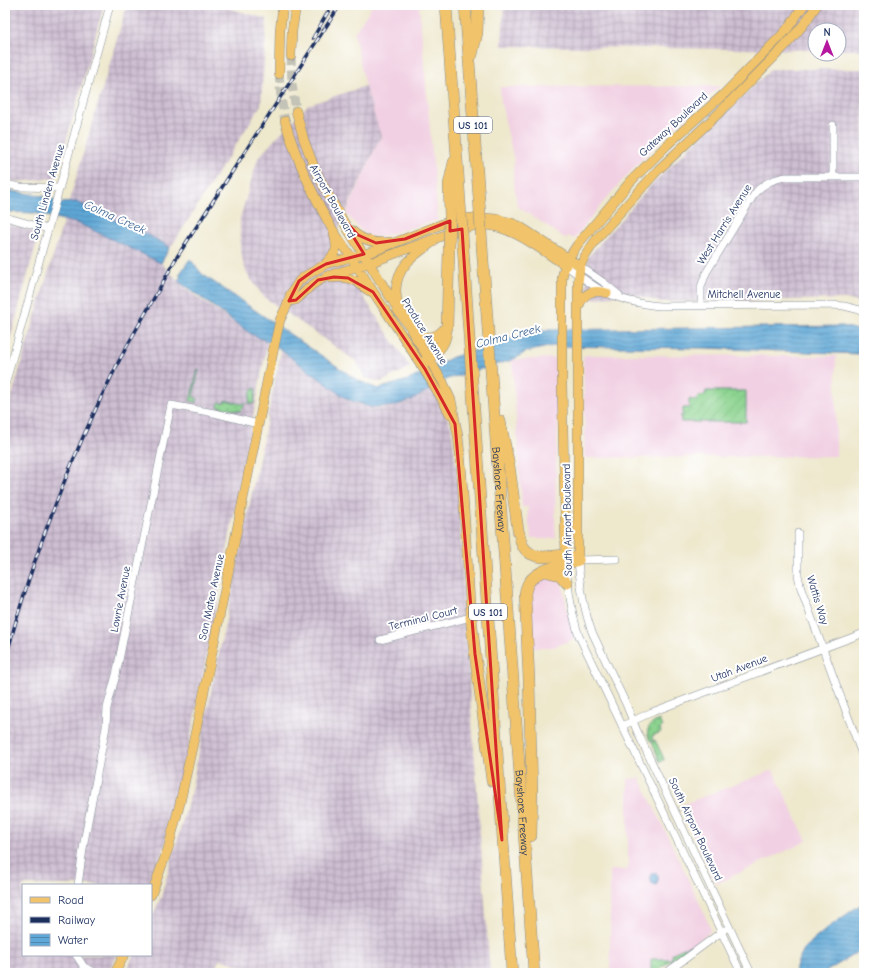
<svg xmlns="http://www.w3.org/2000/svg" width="869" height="978" viewBox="0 0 869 978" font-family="'Comic Neue',sans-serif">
<defs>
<pattern id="industrial-grid" width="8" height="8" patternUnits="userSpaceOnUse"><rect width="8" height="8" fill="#cebed1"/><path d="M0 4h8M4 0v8" fill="none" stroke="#a69bad"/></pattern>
<pattern id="grass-dots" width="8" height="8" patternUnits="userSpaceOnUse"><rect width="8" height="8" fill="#8bd38e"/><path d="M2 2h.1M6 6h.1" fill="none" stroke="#77b57d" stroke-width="1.8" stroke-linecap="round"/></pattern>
<pattern id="garden-furrows" width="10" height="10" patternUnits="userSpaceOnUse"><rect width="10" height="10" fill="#8bd38e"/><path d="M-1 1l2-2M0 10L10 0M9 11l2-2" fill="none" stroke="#77b57d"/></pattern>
<pattern id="water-rules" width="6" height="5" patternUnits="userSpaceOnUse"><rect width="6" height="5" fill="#5fa7d6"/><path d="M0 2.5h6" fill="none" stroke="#4e88b1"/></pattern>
</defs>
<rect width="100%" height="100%" fill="#fff"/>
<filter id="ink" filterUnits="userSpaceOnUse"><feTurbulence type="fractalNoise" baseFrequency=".025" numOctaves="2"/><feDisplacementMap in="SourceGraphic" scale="8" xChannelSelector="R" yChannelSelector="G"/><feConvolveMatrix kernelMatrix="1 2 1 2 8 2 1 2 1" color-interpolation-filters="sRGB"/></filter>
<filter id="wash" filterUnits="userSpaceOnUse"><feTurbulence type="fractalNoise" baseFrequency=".012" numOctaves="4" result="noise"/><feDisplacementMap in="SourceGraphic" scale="16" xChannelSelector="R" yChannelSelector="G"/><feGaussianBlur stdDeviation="0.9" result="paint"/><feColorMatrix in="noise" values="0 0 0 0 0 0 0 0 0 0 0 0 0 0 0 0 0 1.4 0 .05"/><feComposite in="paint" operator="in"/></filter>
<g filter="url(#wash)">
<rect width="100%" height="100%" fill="#eee8cd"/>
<path fill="#f1d0e3" d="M373,5H419L438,220L378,237L369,236L364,233L346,214L381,136L365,86L354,33Z
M720,86L695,110L667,134L657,145L640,161L604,201L574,239L568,236L566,239L517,206L513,175L514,161L501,102L500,87Z
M587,355L836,356V456L584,458L585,439L583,357Z
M552,358H557L558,426L556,462L555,527L556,538H550L549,539H538V538H532L528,519V507H522L512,360Z
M548,578L557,579L562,583L569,618L575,639L553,647L532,648L530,598L532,591L537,583L543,579Z
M773,770L807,841L716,884L679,806Z
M640,778L701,906L710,928L709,933L706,935L655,973H610V870H628V779Z"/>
<path fill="url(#industrial-grid)" d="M5,5H104L56,178L15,182L5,179Z
M127,5H217L267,19L261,105L161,263L188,291L251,334L268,340L187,756L165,846L150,885H23V955H117L108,973H5V419Z
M504,5H864V50H839V30H815V50L502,46Z
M771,69H864V304L846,299L660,302L629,293L586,300L588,257L651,185Z
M365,86L381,136L331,245L332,249L410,367L381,382L365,378L357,362L264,297L247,274L243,262L240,246V218L258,158L277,137L308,105Z
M5,223L33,231L36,234L38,237L5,358Z
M281,351L347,399L359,404L370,407L382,408L394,406L403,404L414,399L433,387L451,426L457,472L466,638L490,973H262L220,959L217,967L222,973H125L134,955H151V919L161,897L190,795Z"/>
<path fill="url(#grass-dots)" stroke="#538176" d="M198,369H199L193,397L197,398V402L190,401Z
M253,388L256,389L254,403L252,404L248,403L250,401L249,400L251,391H252Z
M225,400L242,404L243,403H245L242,409L240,411L218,407L219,402L224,403Z
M659,720L662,727L660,728L661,732L652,736L653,740L650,741C645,730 648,725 659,720Z
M655,740L664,759L663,761L660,762L652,742Z
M693,944L654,973H651V959H672V954L673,953Z"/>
<path fill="url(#garden-furrows)" stroke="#538176" d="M706,391H746V422H681V415H683V408H689V399H691V400H697L699,396L705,395Z"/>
<path fill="url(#water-rules)" stroke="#3d6b9a" d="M5,190L43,196L62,203L76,202L148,235L170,247L161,263L80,224L34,213L9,212L5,211Z
M190,259L202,274L357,380L378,389L411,379L453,357L508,339L544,330L843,326L864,332V358L860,354L704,348L552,346L526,352L512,360L447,379L414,399L394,406L370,407L347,399L282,351L273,344L251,334L178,281L181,276L179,275Z
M653,873H656C659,876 659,881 656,885H653C650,881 650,876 653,873Z
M864,902V948L824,973H794L798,961L805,947L829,927Z"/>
</g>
<g filter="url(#ink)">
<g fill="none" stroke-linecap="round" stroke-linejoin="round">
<path stroke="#c4c3b7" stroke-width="9" stroke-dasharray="9 4.5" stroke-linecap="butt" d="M291,56L292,84L296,111
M279,74L281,98L285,121"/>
<g stroke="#848c96" stroke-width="8">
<path id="minor" d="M833,177V125
M5,184L20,187L60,188
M5,217L48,229
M565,265C576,273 587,282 599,289C617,299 639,304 660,306L833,305L844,306L864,311
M580,266L603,282L619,295
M701,305V287L706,273L755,193C764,183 773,179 786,177H864
M5,385L110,5
M798,533V575L801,589L864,760
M617,559L578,560C580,585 583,608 592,632L626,704L637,731L751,973
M566,564C568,589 571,612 579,636L741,973
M380,640L471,617
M622,726L652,712L864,633
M78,885L84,842L106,727L107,708L116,675L171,405L214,413L258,424
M76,955L84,967L96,973
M666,973L724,930"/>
</g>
<g stroke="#848c96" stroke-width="10">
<path id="major" d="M291,56L292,31L296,5
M279,74L280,30L283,5
M296,111L304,140L315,169L323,185L347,228L401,314
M285,121C296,159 312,193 331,227C338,238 346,249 353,260C360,271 367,282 374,293C400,333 428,372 450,414
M351,230C363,241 375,244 390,242
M326,263C337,251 338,251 334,234
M331,278C339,277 348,277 356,281C362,285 365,290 372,292
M289,301L296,300L312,285L327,276L375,261L458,230C466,228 474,225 482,225C512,225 541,250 565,265
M398,306C397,300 396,295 396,290C397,265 415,255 433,242
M579,306C584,292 593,289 607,293
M411,330L443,382L451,400L453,410L458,436L461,462L471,617
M578,560V283L580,266L584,258L593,244L599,236L641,189L658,170L720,112L786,45L804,24L817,5
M566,561L562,386V278C564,265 570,255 578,244L631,181L667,145L724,94L779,38L788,28L804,5
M151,895L168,849L180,803L203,697L274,347L280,320L289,301L290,295L299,281L305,276L326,264L371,252L445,223L470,218H484L496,219L509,222L519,226L530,233L580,266
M115,973L124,955"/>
</g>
<g stroke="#848c96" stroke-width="12">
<g id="highway">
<path d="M446,5L461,215"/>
<path d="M465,5L480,213"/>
<path d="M472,55L477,33L478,5"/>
<path d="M450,216L449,184L454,162"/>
<path id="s1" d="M482,246L534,973"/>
<path d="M463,247L512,973"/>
<path d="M398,309C411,326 425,354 447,327"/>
<path d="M422,365C430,357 443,348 445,337C446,333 446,330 447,327L449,249"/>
<path d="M500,421L509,465L518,530L522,545L526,550L531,554L536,556L543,557L565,555L578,560"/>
<path d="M544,571L560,575L567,583"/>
<path d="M471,617L475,654L492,781"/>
<path d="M531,836L532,792L529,680L525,593C526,589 527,584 530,581C540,568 563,565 578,560"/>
</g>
</g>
<use href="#minor" stroke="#fff" stroke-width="7"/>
<use href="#major" stroke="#f1c36a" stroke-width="9"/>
<use href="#highway" stroke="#f1c36a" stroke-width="11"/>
<g stroke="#1b2f5e" stroke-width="3.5">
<path id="rail" d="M313,38L332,5
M5,661C32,557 71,456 119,361C137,327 157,294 175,260L340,5"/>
</g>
<use href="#rail" stroke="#fff" stroke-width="2" stroke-dasharray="6" stroke-linecap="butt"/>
<g stroke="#848c96" stroke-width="12" stroke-linecap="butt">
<path id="highway-bridge" d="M480,213L482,246
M461,215L463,247
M449,249L450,216"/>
</g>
<use href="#highway-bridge" stroke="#f1c36a" stroke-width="11"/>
</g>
</g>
<path fill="none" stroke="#d62828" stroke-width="3" stroke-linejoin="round" d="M339,214L358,235L376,243L405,239L450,221V231L462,229L502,840L475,654L455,424L425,369L373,292L348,278L334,277L318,280L296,300L289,301L299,281L313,271L326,264L364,254Z"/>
<g text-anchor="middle" stroke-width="4" stroke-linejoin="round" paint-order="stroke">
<g fill="#fff" stroke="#5f6d8e" stroke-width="1">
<rect x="454" y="117" width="38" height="16" rx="3"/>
<rect x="469" y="604" width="38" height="16" rx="3"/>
</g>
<g font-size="10" font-weight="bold" fill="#1b2f5e">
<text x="473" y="129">US 101</text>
<text x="488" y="616">US 101</text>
</g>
<g font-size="11" fill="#1b2f5e" stroke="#fff">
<text transform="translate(673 124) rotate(-43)" y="4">Gateway Boulevard</text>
<text transform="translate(47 192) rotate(-74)" y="4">South Linden Avenue</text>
<text transform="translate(333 201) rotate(61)" y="4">Airport Boulevard</text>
<text transform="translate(724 224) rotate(-58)" y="4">West Harris Avenue</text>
<text x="744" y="298">Mitchell Avenue</text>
<text transform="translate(425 331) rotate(58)" y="4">Produce Avenue</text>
<text dy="4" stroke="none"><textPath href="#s1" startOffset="244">Bayshore Freeway</textPath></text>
<text transform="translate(567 520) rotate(-91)" y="4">South Airport Boulevard</text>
<text transform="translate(211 597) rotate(-78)" y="4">San Mateo Avenue</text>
<text transform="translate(120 599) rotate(-79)" y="4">Lowrie Avenue</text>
<text transform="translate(818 600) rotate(73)" y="4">Wattis Way</text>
<text transform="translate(423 618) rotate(-14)" y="4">Terminal Court</text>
<text transform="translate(739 668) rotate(-21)" y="4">Utah Avenue</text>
<text dy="4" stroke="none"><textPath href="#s1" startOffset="568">Bayshore Freeway</textPath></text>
<text transform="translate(696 829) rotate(65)" y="4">South Airport Boulevard</text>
</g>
<g font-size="12" font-style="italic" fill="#365f8e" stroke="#fff">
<text transform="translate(115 217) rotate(24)" y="4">Colma Creek</text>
<text transform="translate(508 336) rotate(-14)" y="4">Colma Creek</text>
</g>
</g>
<rect width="869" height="978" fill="none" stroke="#fff" stroke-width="20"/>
<rect x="22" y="884" width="130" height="72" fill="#ffffff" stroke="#a4acbf"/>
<rect x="30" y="897" width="20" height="6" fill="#f1c36a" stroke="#a4acbf"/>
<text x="58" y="904" font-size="12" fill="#1b2f5e">Road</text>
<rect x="30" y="917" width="20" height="6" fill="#1b2f5e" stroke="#a4acbf"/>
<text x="58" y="924" font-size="12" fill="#1b2f5e">Railway</text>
<rect x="30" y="934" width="20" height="12" fill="url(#water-rules)" stroke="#a4acbf"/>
<text x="58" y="944" font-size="12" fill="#1b2f5e">Water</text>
<g transform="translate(827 42)"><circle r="19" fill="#ffffff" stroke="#a4acbf"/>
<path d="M0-3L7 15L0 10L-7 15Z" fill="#b5179e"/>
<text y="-6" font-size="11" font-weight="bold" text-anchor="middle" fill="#1b2f5e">N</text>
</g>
</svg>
